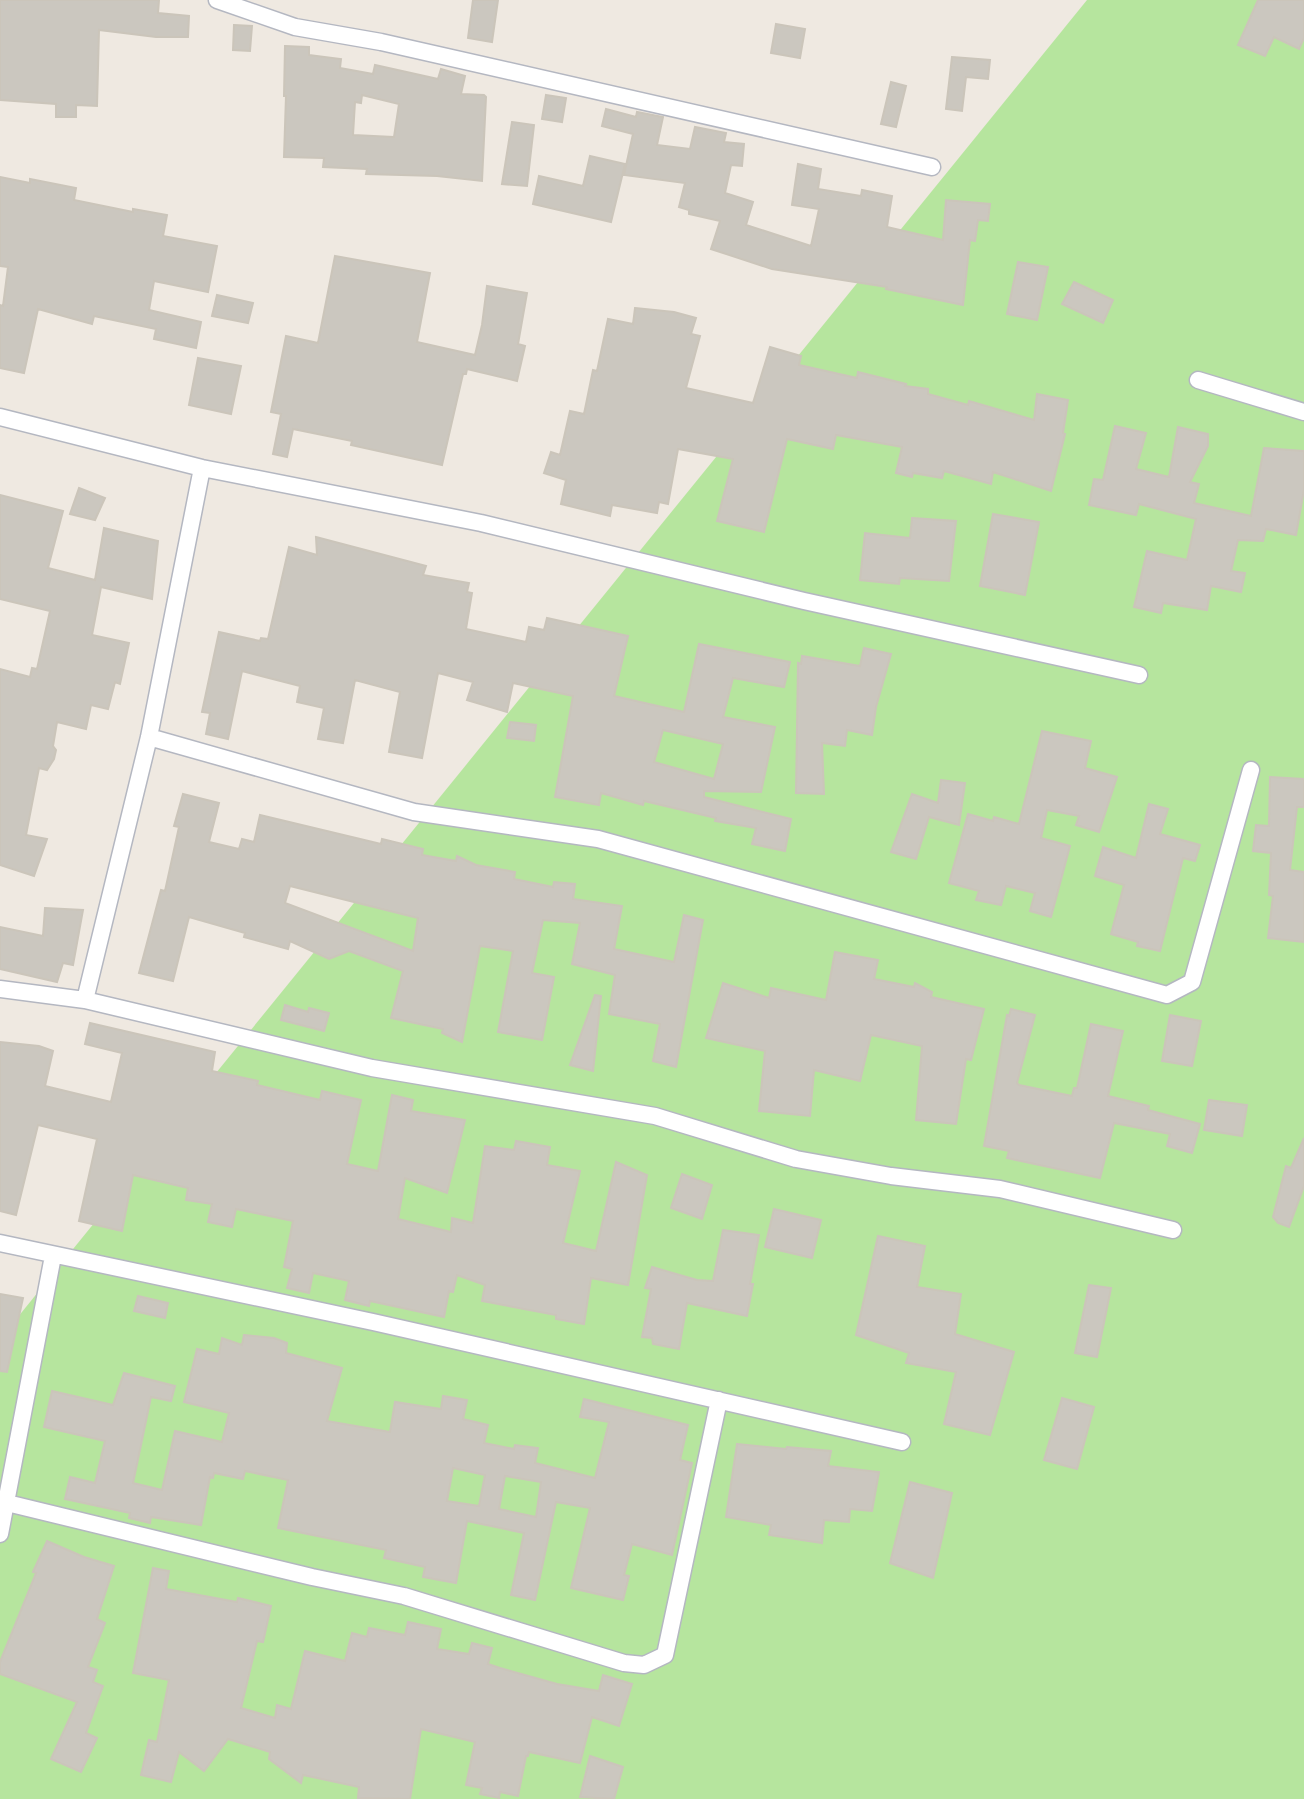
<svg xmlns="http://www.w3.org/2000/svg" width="1304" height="1799" viewBox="0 0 1304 1799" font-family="'DM Sans',sans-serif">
<rect width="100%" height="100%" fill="#efe9e1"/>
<path fill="#b6e59e" d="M1087,0H1304V1799H0V1339Z"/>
<path fill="#cbc7bf" stroke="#cbc5ba" stroke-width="2" fill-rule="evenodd" d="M0,0H159L158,13L189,16L188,37H156L99,30L97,106L76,105V117H56V104L0,100Z
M473,0H498L492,42L468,38Z
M1258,0H1304V38L1299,49L1274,37L1265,56L1238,45Z
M776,24L805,29L800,58L771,53Z
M234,25L252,26L250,51L233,50Z
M285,46L309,47V55L341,59L340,68L373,74L375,65L438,79L441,69L465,76L461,94L484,95L486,97L482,181L437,176L366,174L367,169L323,167L324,158L284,157L286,96H284ZM362,95L399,104L394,137L353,135L355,102L361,103Z
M952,57L990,60L988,79L966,77L962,111L946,109Z
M891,82L906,86L896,127L881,124Z
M546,95L566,98L562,122L542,119Z
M606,109L636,117L637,112L663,117L657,145L690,149L695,127L726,133L724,142L744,144L742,166L731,165L725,193L753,202L746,225L811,246L819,209L792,205L798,164L821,169L818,189L861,196L862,190L892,196L887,227L943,240L946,200L990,204L988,221L978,220L975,241L970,240L963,305L886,289L887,287L772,269L711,249L720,221L689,214V210L679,207L685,183L624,175L633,134L602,126Z
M512,122L534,125L527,186L502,184Z
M590,156L625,164L611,222L533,204L539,176L583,186Z
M0,177L30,183V179L76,188L74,200L133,212V209L167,215L163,236L217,246L208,292L154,281L149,310L201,322L196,348L154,339L156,329L94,316L92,324L38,309L24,373L0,368V305L3,306L8,267L0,266Z
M335,256L430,273L417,342L475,355L482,325L487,286L527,293L518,344L525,346L517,381L467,369L466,374H463L442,465L351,445L352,441L293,429L287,457L273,454L281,414L271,412L286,336L318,343Z
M1018,262L1048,267L1037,320L1007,314Z
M1074,282L1113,300L1103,323L1062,304Z
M217,295L253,303L248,323L212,316Z
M635,308L674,312L696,318L691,334L700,336L686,388L753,403L770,347L801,356L799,365L857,378L858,372L906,384L905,386L928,389V394L968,405L969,401L1034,420L1037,394L1068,400L1063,433L1065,434L1051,491L993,472L991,484L944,471L942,478L913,473L912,477L896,473L902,447L836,435L833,449L787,439L764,532L717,521L733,459L678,449L668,504L659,502L657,513L612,505L610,516L561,504L566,480L544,473L551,452L560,455L570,411L584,414L593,370L597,371L608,319L633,324Z
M198,358L241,366L231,414L189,405Z
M1115,426L1146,433L1136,469L1169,477L1178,427L1208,434V446L1190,482L1199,484L1194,503L1251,516L1264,448L1304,451V490L1296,535L1266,529L1263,541L1238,540L1231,571L1245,573L1241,592L1211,586L1207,610L1163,603L1161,613L1134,607L1147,551L1187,560L1196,519L1139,504L1136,515L1089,505L1094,479L1103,480Z
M79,488L105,498L95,520L70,514Z
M0,495L63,511L48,568L95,580L104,528L158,541L152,599L101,587L92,635L129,643L120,684L115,682L108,709L91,705L86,729L57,722L53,746L56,750L54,759L47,770L39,768L26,835L47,839L34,876L0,865V669L30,677L32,668L37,669L50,611L0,599Z
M993,514L1039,522L1025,595L980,586Z
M912,518L956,521L949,581L900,578L899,584L860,580L865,533L910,538Z
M316,537L426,566L423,575L469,583L467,592L472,593L466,629L526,642L529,627L544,630L547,618L628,636L614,696L684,712L699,644L790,662L784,687L733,678L723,717L775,727L761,792L704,791V797L791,819L785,851L752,844L756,828L715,821L716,818L644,801L643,805L601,793L599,805L555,797L573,696L513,683L507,712L467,700L473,682L438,673L422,758L389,752L400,692L355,680L343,743L318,739L324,708L297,702L300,686L242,671L228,739L206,734L210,713L202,712L219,632L260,641L261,638L268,639L289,547L317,555ZM663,730L723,744L714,779L654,762Z
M864,648L891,654L876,707L872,735L847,730L845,746L822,743L824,794L796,793L798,663L801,664L802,656L860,666Z
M510,722L536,725L534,741L507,738Z
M1042,731L1091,741L1085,768L1117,777L1099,832L1076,825L1079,816L1047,810L1041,838L1070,846L1051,917L1030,911L1035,893L1006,886L1001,905L976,900L979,891L949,883L968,814L993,821L994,817L1019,824Z
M1270,777L1304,779V807H1297L1290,870L1304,872V942L1268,938L1273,896L1269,895L1271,853L1253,851L1256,825L1269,826Z
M941,780L965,783L959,825L929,817L916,859L891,852L912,794L938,803Z
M183,794L219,803L209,842L239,849L242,839L254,842L260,815L381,844L382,839L423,849L422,855L456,861L457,856L476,865L515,872L514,879L553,887L554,882L575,884L573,899L622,906L614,949L674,962L684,915L703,920L676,1067L653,1061L660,1024L609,1014L615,975L572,964L580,923L543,920L532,973L554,977L542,1040L498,1032L513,951L480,946L462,1042L442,1033L443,1029L391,1018L403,971L349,951L329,959L290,941L288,949L244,937L245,933L189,917L173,981L139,973L161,890L165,891L179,827L174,826ZM290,886L418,918L413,951L285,903Z
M1149,804L1168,809L1160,834L1200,845L1195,861L1183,858L1160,951L1137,946L1138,942L1111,934L1124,885L1095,876L1103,847L1136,858Z
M45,908L83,910L73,965L63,963L57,982L0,969V927L43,936Z
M835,952L878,960L874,979L914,987L915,983L932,992L931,997L984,1009L971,1060L966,1059L956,1124L916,1120L922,1046L871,1035L860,1081L814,1070L810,1116L759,1111L765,1051L706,1038L723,983L769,998L771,988L826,1000Z
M595,995L601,996L593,1071L570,1065Z
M285,1005L308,1012L309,1008L329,1013L324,1031L281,1020Z
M1011,1009L1035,1015L1017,1083L1019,1085L1072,1096L1074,1088H1077L1091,1024L1123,1031L1108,1096L1149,1106L1148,1110L1200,1124L1192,1153L1167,1146L1170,1134L1114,1123L1100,1178L1007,1158L1009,1151L984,1146L1007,1015L1009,1016Z
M1170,1015L1201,1021L1192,1066L1162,1061Z
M90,1023L215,1052L212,1071L258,1081L257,1085L320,1100L322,1091L361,1100L347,1164L378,1171L392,1095L413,1100L411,1111L465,1120L447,1193L405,1178L398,1219L451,1232L452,1218L473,1223L485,1146L514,1150L516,1141L550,1147L547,1165L580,1171L563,1243L596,1251L616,1162L647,1175L628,1285L591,1278L584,1324L556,1319V1315L482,1301L485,1285L457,1275L453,1292L449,1291L444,1317L370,1301L369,1306L345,1300L349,1281L313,1273L309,1293L287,1288L292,1269L284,1267L293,1221L236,1209L232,1227L208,1222L212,1204L186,1200L188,1188L133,1175L122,1231L79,1221L97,1139L38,1125L16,1215L0,1211V1042L39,1046L53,1051L45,1086L111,1102L122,1053L85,1044Z
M1209,1100L1247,1105L1242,1136L1204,1130Z
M1304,1138V1186L1289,1227L1278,1223L1273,1217L1286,1166L1291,1168Z
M682,1174L712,1185L702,1219L671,1208Z
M774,1209L821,1220L812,1258L765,1247Z
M723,1230L759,1235L750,1284H753L747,1316L687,1303L679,1349L653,1344L652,1338L642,1337L651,1289L645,1288L652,1267L697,1280L713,1281Z
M878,1236L925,1246L917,1287L961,1294L955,1334L1014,1352L990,1435L944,1424L956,1372L906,1363L909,1353L856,1335Z
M1089,1285L1111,1288L1097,1357L1075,1353Z
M0,1294L23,1298L7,1372L0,1371Z
M138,1296L168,1303L165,1318L134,1311Z
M244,1335L274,1338L287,1343L286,1353L342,1368L327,1421L390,1432L395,1402L441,1409L443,1396L467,1400L463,1419L488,1425L484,1443L514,1449L515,1445L538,1448L535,1463L595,1478L609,1422L580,1417L584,1399L688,1425L680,1460L692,1463L672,1555L632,1544L624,1575L629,1576L623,1600L571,1588L590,1508L556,1502L535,1600L511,1595L524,1533L467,1521L456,1583L423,1577L425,1567L384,1558L386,1550L278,1528L288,1480L245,1471L243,1479L214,1473L213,1478L210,1477L201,1525L151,1517L150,1523L129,1518L130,1513L65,1499L70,1477L95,1483L105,1441L44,1427L52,1391L113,1405L124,1373L175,1386L171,1401L151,1397L133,1483L162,1490L175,1431L222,1442L229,1413L184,1402L197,1349L219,1354L222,1338L242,1345ZM453,1468L485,1475L479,1506L447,1501ZM505,1476L541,1482L536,1517L499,1509Z
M1062,1398L1094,1407L1077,1469L1044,1460Z
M737,1444L786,1449L787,1447L831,1451L828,1466L879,1472L872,1511L850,1509L849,1522L824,1520L822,1543L769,1535L771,1525L726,1517Z
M910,1482L952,1493L933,1578L890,1563Z
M47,1541L84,1557L114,1566L97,1619L105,1623L88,1667L97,1670L93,1682L103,1686L86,1733L97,1738L81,1772L51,1759L77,1702L0,1674V1662L36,1573L33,1572Z
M153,1568L169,1571L166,1589L237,1602L238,1598L271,1606L263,1642L257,1641L241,1708L275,1718L277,1705L291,1709L305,1651L345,1661L352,1633L367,1637L369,1628L405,1635L408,1622L441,1629L437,1649L469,1654L472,1643L492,1648L488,1664L500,1668L557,1684L599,1691L603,1675L632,1684L619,1726L592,1717L580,1763L529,1752L528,1756H526L518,1796L500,1792L499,1798L480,1794L482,1788L466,1785L475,1742L421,1729L410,1799L358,1798L359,1787L303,1775L301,1783L269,1759L270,1752L228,1739L204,1771L179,1752L171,1782L141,1775L149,1740L157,1742L169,1680L133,1673Z
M590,1756L623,1767L614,1799L580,1797Z"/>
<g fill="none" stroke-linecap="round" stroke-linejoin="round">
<g stroke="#b4b7c1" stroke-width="19">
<path id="minor" d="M217,0L295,27L381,42L932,167
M1198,380L1304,412
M0,417L202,468L481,523L804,601L1139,675
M149,737L414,812L598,839L1167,995L1192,982L1251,770
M0,989L85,1000L372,1068L655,1116L796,1159L891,1176L1000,1189L1173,1230
M85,1000L149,737L202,468
M0,1243L373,1322L902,1442
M7,1503L312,1577L404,1596L624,1663L644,1665L665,1655L719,1400
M0,1534L53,1256"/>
</g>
<use href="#minor" stroke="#fff" stroke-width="16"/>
</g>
</svg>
